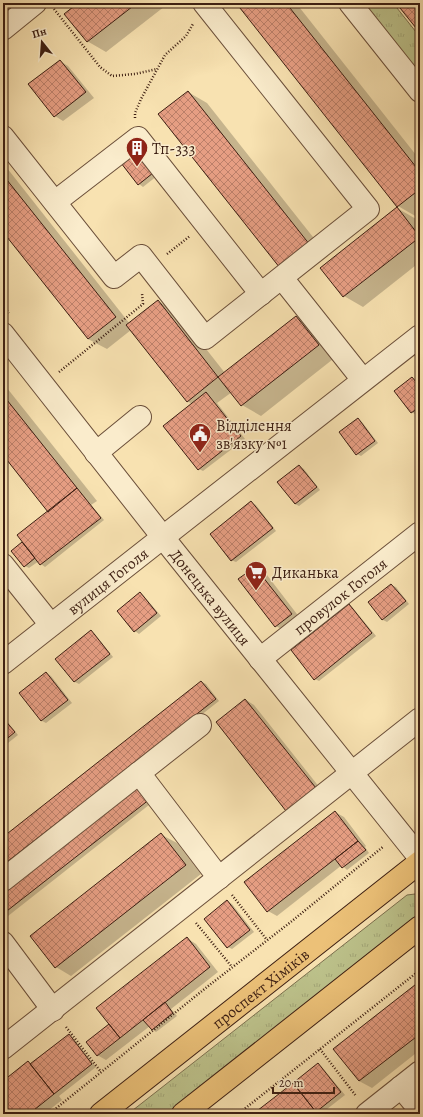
<svg xmlns="http://www.w3.org/2000/svg" width="423" height="1117" viewBox="0 0 423 1117" font-family="Alegreya,serif">
<defs>
<pattern id="grass-tufts" width="24" height="20" patternUnits="userSpaceOnUse"><rect width="24" height="20" fill="#bdc38c"/><path d="M3 7l-1-3M5 7V3M7 7l1-3M15 17l-1-3M17 17v-4M19 17l1-3" fill="none" stroke="#a3a778"/></pattern>
<pattern id="building-cross-hatch" width="8" height="8" patternUnits="userSpaceOnUse"><rect width="8" height="8" fill="#e69e83"/><path d="M0 0l8 8M0 8l8-8" fill="none" stroke="#bc806a"/></pattern>
</defs>
<rect width="100%" height="100%" fill="#f8e2b1"/>
<filter id="stains"><feTurbulence type="fractalNoise" baseFrequency=".005" numOctaves="4"/><feColorMatrix values="0 0 0 0 .2 0 0 0 0 .09 0 0 0 0 .02 0 0 0 .5 -.17"/></filter>
<radialGradient id="worn" r=".72"><stop offset=".6" stop-color="#630" stop-opacity="0"/><stop offset="1" stop-color="#630" stop-opacity=".3"/></radialGradient>
<path fill="url(#grass-tufts)" stroke="#7c704f" d="M364,3H393L420,37V75Z
M415,894L420,897V915L166,1114H128L407,895Z"/>
<path fill="#0003" d="M80,3H169L106,52L87,41Z
M238,3H296L420,160V214L417,217L398,206Z
M60,61L68,66L94,98L63,121L55,116Z
M188,92L207,103L328,256L300,278L281,267Z
M136,152L157,176L143,187L139,184Z
M3,163L130,324L158,301L177,312L225,373L296,317L315,328L337,356L261,416L242,405L232,392L217,403L245,439L203,471L199,469L192,404L187,401L131,330L107,349L88,339L3,230Z
M397,208L416,219L420,224V262L363,307L344,296Z
M413,378L417,381L420,385V412L416,415L412,412L396,391Z
M3,383L97,501L91,505L104,520L45,567L41,564L39,561L29,568L25,566L13,551L24,542L49,512L3,454Z
M358,419L362,422L378,443L361,456L357,454Z
M299,466L304,469L320,490L299,506L295,504Z
M252,503L256,505L276,531L236,562L231,560Z
M255,568L267,575L303,622L288,633L276,626Z
M391,585L396,587L409,604L387,622L383,620Z
M140,593L144,596L161,616L139,634L135,631Z
M349,605L353,608L376,636L319,681L315,679Z
M91,632L95,634L113,657L79,684L75,682L57,659Z
M46,673L51,676L72,703L46,723L42,721L20,693Z
M202,682L206,684L219,701L3,871V838Z
M246,700L254,705L324,793L217,722Z
M3,716L18,735L3,747Z
M139,786L154,801L3,920V893Z
M335,812L344,817L366,846L365,847L369,853L347,870L342,865L277,916L268,911L246,882Z
M162,835L177,843L201,874L71,976L56,967Z
M227,901L232,904L254,932L232,949L228,947Z
M187,938L196,944L218,972L171,1009L177,1016L156,1032L152,1029L150,1026L106,1060L97,1055L110,1024Z
M420,982V1050L372,1088L359,1081Z
M69,1035L73,1038L96,1067L59,1096L62,1100L44,1114H3V1082L31,1065Z
M318,1064L322,1067L345,1095L322,1113L323,1114H255Z
M410,1108L417,1114H403Z"/>
<path fill="url(#building-cross-hatch)" stroke="#3c1e12" d="M78,3H137L87,42L64,14Z
M236,3H286L420,172V189L397,207Z
M396,3H420V33Z
M60,60L86,92L54,117L28,84Z
M188,91L310,245L280,268L158,114Z
M136,151L153,173L138,185L121,163Z
M3,175L116,317L88,339L3,232Z
M397,207L420,237L343,297L320,268Z
M158,300L218,377L187,402L126,325Z
M296,316L319,345L241,406L218,377Z
M412,377L420,387V407L411,413L394,391Z
M206,392L241,436L198,470L163,426Z
M3,395L77,488L48,512L3,455Z
M358,418L375,441L356,455L339,432Z
M299,465L317,487L295,504L277,482Z
M77,488L101,518L40,565L17,535Z
M251,501L273,528L231,561L210,534Z
M22,542L35,558L24,567L11,551Z
M255,567L292,614L275,627L238,579Z
M391,584L406,601L382,620L368,602Z
M140,592L157,613L134,632L117,611Z
M349,604L372,633L314,680L291,650Z
M91,630L110,654L74,682L55,659Z
M46,672L68,700L41,721L19,693Z
M201,681L216,699L3,865V837Z
M245,699L316,788L286,811L216,722Z
M3,718L15,732L3,742Z
M139,785L150,799L3,914V892Z
M335,811L358,841L267,912L244,882Z
M161,833L186,865L55,968L30,936Z
M358,841L366,850L342,868L335,859Z
M227,900L250,930L227,948L204,919Z
M187,937L210,967L120,1038L96,1008Z
M420,981V1034L359,1081L333,1049Z
M165,1002L173,1013L152,1030L143,1020Z
M109,1024L120,1038L97,1056L86,1042Z
M69,1034L92,1064L54,1094L30,1064Z
M28,1061L54,1094L29,1114H3V1081Z
M318,1063L341,1092L316,1112L293,1083Z
M293,1083L316,1112L313,1114H253Z"/>
<g fill="none" stroke-linecap="round" stroke-linejoin="round">
<g stroke="#6b4f3a" stroke-width="24">
<g id="minor">
<path d="M350,3L420,91"/>
<path d="M3,29L35,3"/>
<path d="M3,137L114,277L141,256L205,338L368,209L204,3"/>
<path d="M55,202L138,138L261,294"/>
<path d="M282,278L363,380"/>
<path id="s1" d="M3,334L173,550L420,858"/>
<path d="M96,453L140,417"/>
<path d="M3,565L51,625"/>
<path id="s2" d="M260,659L420,533"/>
<path id="s3" d="M3,663L176,527L420,336"/>
<path d="M200,725L139,773L219,878"/>
<path d="M3,880L139,773"/>
<path d="M3,943L53,1010"/>
<path d="M3,1048L420,719"/>
<path d="M401,1087L420,1110"/>
<path d="M367,1114L420,1072"/>
</g>
</g>
<g stroke="#3c1e12" stroke-width="24">
<g id="major">
<path id="s4" d="M101,1114L420,862"/>
<path d="M183,1114L420,927"/>
</g>
</g>
<path stroke="#3c1e12" stroke-width="2.5" stroke-dasharray="1 2" stroke-linecap="butt" d="M54,9L100,67L112,76L135,74L157,69
M135,118V113L141,99L165,55L186,36L193,24
M167,254L190,236
M3,306L9,313
M59,372L143,304L142,293
M232,895L267,940
M196,923L232,967
M66,1027L101,1072
M320,1049L356,1096
M49,1114L207,987L292,921L384,846
M238,1114L420,970"/>
<use href="#minor" stroke="#faeccc" stroke-width="22"/>
<use href="#major" stroke="#ecc178" stroke-width="22"/>
</g>
<defs>
<g id="building-pin" transform="scale(1.15)"><path d="M0 17L-7.5 6A9.5 9.5 0 1 1 7.5 6Z" fill="#8f2418" stroke="#faeccc"/><path d="M-4-6H4V6H1V3H-1V6H-4ZM-2.5-4.3h1.7v1.8h-1.7ZM.8-4.3h1.7v1.8H.8ZM-2.5-1h1.7V.8h-1.7ZM.8-1h1.7V.8H.8Z" fill="#fff"/></g>
<g id="civic-pin" transform="scale(1.15)"><path d="M0 17L-7.5 6A9.5 9.5 0 1 1 7.5 6Z" fill="#8f2418" stroke="#faeccc"/><path d="M-.6-6.5H3V-4.5H.6V-3L4-1V1h2V6H-6V1h2V-1L-.6-3ZM-1.2 2.5V6h2.4V2.5Z" fill="#fff"/></g>
<g id="supermarket-pin" transform="scale(1.15)"><path d="M0 17L-7.5 6A9.5 9.5 0 1 1 7.5 6Z" fill="#8f2418" stroke="#faeccc"/><path d="M-6-5.5h2.5l.6 2H6L4.5 2H-2.5L-4.4-4H-6ZM-1.5 3.2a1.3 1.3 0 1 0 .1 0ZM3 3.2a1.3 1.3 0 1 0 .1 0Z" fill="#fff"/></g>
</defs>
<g fill-rule="evenodd">
<use href="#building-pin" x="137" y="148"/>
<use href="#civic-pin" x="200" y="434"/>
<use href="#supermarket-pin" x="256" y="572"/>
</g>
<g text-anchor="middle" stroke-width="3" stroke-linejoin="round" paint-order="stroke">
<g font-size="16" fill="#3c1e12" stroke="#faeccc" text-anchor="start">
<text x="152" y="154">Тп-333</text>
<text x="216" y="431">Відділення<tspan x="216" dy="18">зв'язку №1</tspan></text>
<text x="272" y="578">Диканька</text>
</g>
<g font-size="16" fill="#3c1e12" stroke="#faeccc">
<text dy="6" stroke="none"><textPath href="#s3" startOffset="133">вулиця Гоголя</textPath></text>
<text dy="6" stroke="none"><textPath href="#s2" startOffset="102">провулок Гоголя</textPath></text>
<text dy="6" stroke="none"><textPath href="#s1" startOffset="335">Донецька вулиця</textPath></text>
<text dy="6" stroke="none"><textPath href="#s4" startOffset="203">проспект Хіміків</textPath></text>
</g>
</g>
<rect width="423" height="1117" fill="none" stroke="#f8e2b1" stroke-width="16"/>
<rect x="4" y="4" width="415" height="1109" fill="none" stroke="#3c1e12" stroke-width="2"/>
<rect x="8" y="8" width="407" height="1101" fill="none" stroke="#3c1e12"/>
<g transform="translate(42 42) rotate(343)" stroke="#faeccc" stroke-width="3" paint-order="stroke">
<path d="M0-3L7 15L0 10L-7 15Z" fill="#3c1e12"/>
<text y="-6" font-size="11" font-weight="bold" text-anchor="middle" fill="#3c1e12">Пн</text>
</g>
<path d="M273 1087v6h61v-6" fill="none" stroke="#3c1e12" stroke-width="2"/>
<text x="279" y="1087" font-size="12" fill="#3c1e12" stroke="#faeccc" stroke-width="3" paint-order="stroke">20 m</text>
<rect width="100%" height="100%" filter="url(#stains)"/>
<rect width="100%" height="100%" fill="url(#worn)"/>
</svg>
